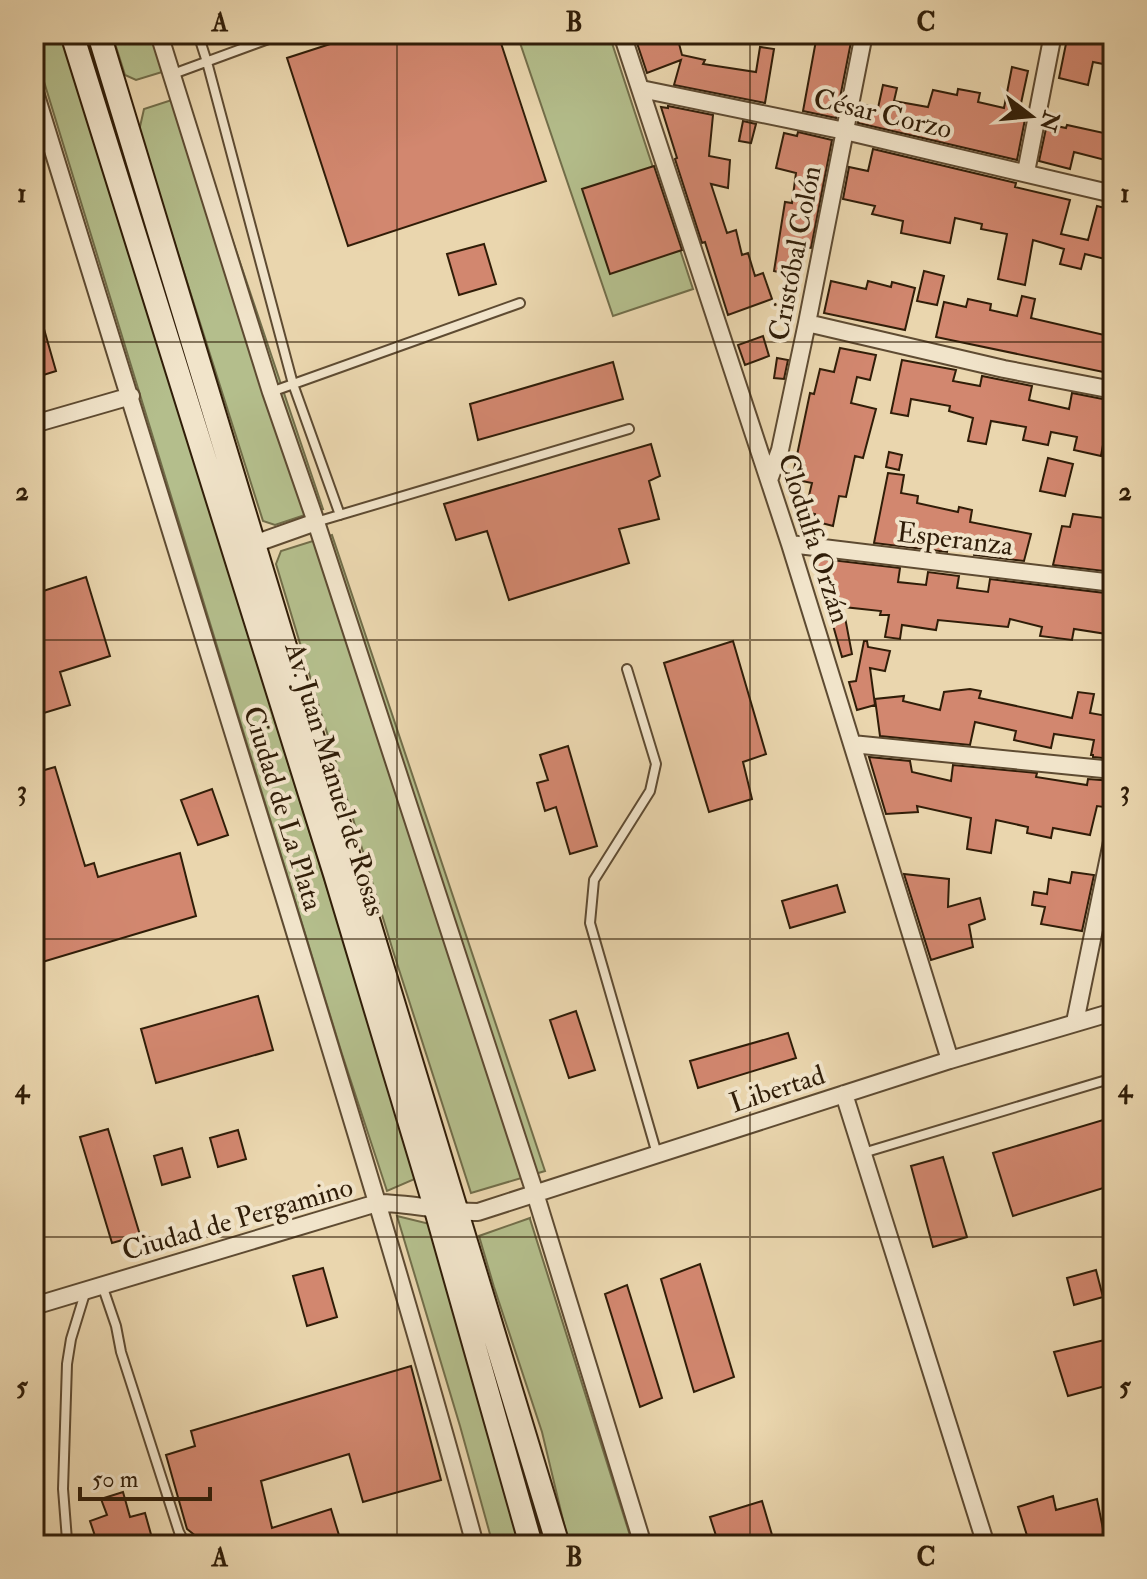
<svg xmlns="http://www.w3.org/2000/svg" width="1147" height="1579" viewBox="0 0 1147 1579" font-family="'IM FELL Double Pica',serif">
<rect width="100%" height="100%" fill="#ead6ae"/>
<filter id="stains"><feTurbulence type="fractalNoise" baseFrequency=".0025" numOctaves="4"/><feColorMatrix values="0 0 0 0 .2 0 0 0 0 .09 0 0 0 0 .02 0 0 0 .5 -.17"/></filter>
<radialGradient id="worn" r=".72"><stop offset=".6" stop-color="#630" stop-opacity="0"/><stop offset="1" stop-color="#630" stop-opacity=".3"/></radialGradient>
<path fill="#b4be8c" stroke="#726e4a" stroke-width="2" d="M34,34H62L417,1178L387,1191L342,1054L34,49Z
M112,34H163L175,68L136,80L125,75Z
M517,34H609L693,289L613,316Z
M184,96L323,509L275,525L263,521L139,131L144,109Z
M332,535L545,1171L471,1193L393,951L276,564L281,551Z
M397,1216L434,1225L523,1545H493L460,1426Z
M530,1218V1219L633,1545H569L542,1432L494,1287L479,1236Z"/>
<path fill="#d2876f" stroke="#301d08" stroke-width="2" d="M361,34H498L546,181L348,246L287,58Z
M634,34H665L667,39L677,36L682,55L705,60L703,64L756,72L760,47L774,49L765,103L674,85L681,60L647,73Z
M1068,34H1113V66L1093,62L1088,85L1059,78Z
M817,35L851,42L836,118L803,111Z
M1012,67L1028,71L1020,108L1027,109L1017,160L858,123L861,104L878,108L883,85L897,88L894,101L928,107L933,90L957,95L958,89L980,93L978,102L1004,108Z
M668,106L713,115L709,156L730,160L728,188L711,184L727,233L736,230L742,255L748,253L755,276L763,273L772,299L728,315L705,242L702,243L675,159L677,158L661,107L668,108Z
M743,121L756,124L751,143L739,141Z
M1047,124L1066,128L1067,125L1113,135V162L1074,152L1070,169L1039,161Z
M798,132L832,140L811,248L804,247L798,277L774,271L785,202L792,203L796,173L776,168L784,133L797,136Z
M873,149L1016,183L1015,187L1070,200L1061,234L1088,240L1097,206L1113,210V261L1085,254L1081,269L1060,264L1064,249L1033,240L1025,285L998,279L1007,234L981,229L982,224L955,218L950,243L901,233L903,221L872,214L875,206L843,199L849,167L868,171Z
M654,166L682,250L610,274L582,189Z
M484,244L496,284L459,295L447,254Z
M924,271L944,276L937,305L917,301Z
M831,281L866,289L868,281L891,287L892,282L915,288L905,330L824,313Z
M1022,296L1035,299L1031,318L1113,337V374L936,337L944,302L966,307L968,299L991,304L990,310L1017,316Z
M34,308H38L56,371L34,378Z
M763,336L769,356L745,365L738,345Z
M840,348L876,355L870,380L857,377L851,403L876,409L863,458L855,456L846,497L839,496L833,526L814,521L815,514L805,512L812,483L792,479L810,393L814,394L820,369L834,372Z
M777,358L788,360L784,379L774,378Z
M902,360L956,370L953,381L980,386L982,376L1032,386L1029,400L1069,409L1072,393L1113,401V436L1105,434L1101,456L1074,450L1077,437L1051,432L1048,445L1023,440L1026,427L991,421L986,444L968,441L973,418L949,411L950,406L911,399L908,416L891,413Z
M613,362L623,399L478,440L470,404Z
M651,444L660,476L649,481L659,519L619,529L629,563L509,600L487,531L456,540L444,504Z
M889,452L902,455L899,470L886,467Z
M1048,458L1073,464L1065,496L1040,491Z
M888,473L904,475L901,493L918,496L917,503L958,512L959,507L972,510L970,522L1031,534L1024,561L974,555L976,543L949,539L947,552L874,543Z
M1073,514L1113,519L1104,571L1053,565L1062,526L1070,527Z
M814,558L900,568L898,582L926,585L928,572L959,576L957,588L988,592L990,579L1113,594V635L1074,629L1072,640L1040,636L1042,627L1010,619L1008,627L938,620L936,630L902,625L900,639L885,637L889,615H880L881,611L843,607L852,654L842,657Z
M86,577L110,656L60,672L70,705L34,716V594Z
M733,641L766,754L743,762L752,799L709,812L664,663Z
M864,641H867L868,647L890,651L885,671L870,668L875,705L857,710L849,682L856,681Z
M970,689L981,691L979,698L1072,718L1078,692L1094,694L1090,713L1113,717V759L1093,757V755H1091L1094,740L1054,734L1051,748L1014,740L1016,731L975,722L970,745L880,736L875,699L904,696L903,701L940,710L944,692Z
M568,746L597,846L570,854L556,807L545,811L537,783L548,780L540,755Z
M869,757L910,761L912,772L951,781L953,765L1037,773L1036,777L1087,785L1088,779L1113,781V799L1111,808L1097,806L1090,835L1053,828L1051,838L1027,833L1028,827L996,820L991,853L967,849L971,818L917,806L918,812L886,814Z
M55,767L85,866L94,863L98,877L180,853L196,916L39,963L34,946V773Z
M212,789L228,835L198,845L181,800Z
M1072,872L1094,875L1082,931L1041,924L1045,907L1032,905L1034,892L1047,894L1049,879L1070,883Z
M904,874L949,879L948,907L980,898L985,919L969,925L973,947L931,960Z
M837,885L845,912L790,928L782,901Z
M258,996L273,1050L156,1083L141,1029Z
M576,1011L595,1070L569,1078L550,1020Z
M788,1033L796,1058L698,1088L690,1061Z
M1113,1117V1185L1013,1216L993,1153Z
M108,1129L140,1235L112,1243L80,1137Z
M238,1130L246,1159L218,1167L210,1138Z
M182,1148L190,1177L162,1185L154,1156Z
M943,1157L967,1237L933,1247L911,1166Z
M700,1264L734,1377L694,1392L661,1279Z
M323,1268L337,1317L307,1326L293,1276Z
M1096,1270L1103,1297L1074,1305L1067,1278Z
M627,1285L662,1398L640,1407L605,1294Z
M1113,1338V1384L1068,1396L1054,1352Z
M411,1366L441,1480L363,1502L349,1454L261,1481L272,1528L331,1509L342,1545H207L187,1529L166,1455L195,1446L191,1431Z
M123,1492L130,1517L145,1513L154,1545H98L90,1521L107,1515L101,1499Z
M1053,1496L1056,1510L1097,1499L1103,1529L1113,1526V1545H1084L1081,1538L1055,1545H1030L1018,1507Z
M762,1501L775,1545H719L710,1517Z"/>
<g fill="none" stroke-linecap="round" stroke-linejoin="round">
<g stroke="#5e4b32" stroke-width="12">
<path id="lane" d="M198,34L207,62L293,384L340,515
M173,74L282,34
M271,392L520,303
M316,522L629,429
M627,669L656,764L650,791L594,880L590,923L657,1154
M863,1153L1113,1078
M102,1285L116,1326L121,1352L179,1532L186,1545
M69,1545L67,1540L63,1489L67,1364L71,1339L86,1290"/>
</g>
<g stroke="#5e4b32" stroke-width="20">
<path id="street" d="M159,34L271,392L316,522L535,1193L643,1545
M622,34L790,544L950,1060
M34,89C119,356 201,624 283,893C349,1109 416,1326 475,1545
M641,89L845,131L1113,194
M1026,172L1053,34
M807,323L1004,369L1113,390
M34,424L131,396
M769,480L780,450L807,323L864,34
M254,544L316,522
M790,544L1113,583
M852,744L1113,770
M1075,1022L1113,837
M844,1094L986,1545
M34,1306L377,1203C411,1203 444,1212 478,1212L950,1060L1113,1012"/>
</g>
<g stroke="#301d08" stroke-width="26">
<path id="secondary" d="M72,34L335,874L436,1210L531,1545
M99,34L558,1545"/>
</g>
<use href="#lane" stroke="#f1e4ca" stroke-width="8"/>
<use href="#street" stroke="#f1e4ca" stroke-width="16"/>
<use href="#secondary" stroke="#f1e4ca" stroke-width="22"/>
</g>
<path fill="none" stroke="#301d08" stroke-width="2" stroke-opacity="0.55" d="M397,34V1545M750,34V1545M34,342H1113M34,640H1113M34,939H1113M34,1237H1113"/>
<g text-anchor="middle" stroke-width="8" stroke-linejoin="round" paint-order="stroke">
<g font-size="28" fill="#301d08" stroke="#f1e4ca">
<text transform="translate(883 113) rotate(13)" y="10">César Corzo</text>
<text transform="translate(794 253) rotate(-79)" y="10">Cristóbal Colón</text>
<text transform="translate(815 538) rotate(72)" y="10">Clodulfa Orzán</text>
<text transform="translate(955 538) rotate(7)" y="10">Esperanza</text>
<text transform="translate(336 779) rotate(73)" y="10">Av. Juan Manuel de Rosas</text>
<text transform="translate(284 808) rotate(73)" y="10">Ciudad de La Plata</text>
<text transform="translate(777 1088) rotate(-18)" y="10">Libertad</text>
<text transform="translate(237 1218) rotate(-16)" y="10">Ciudad de Pergamino</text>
</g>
</g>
<rect width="1147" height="1579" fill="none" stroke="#ead6ae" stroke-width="88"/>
<g transform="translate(1031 116) rotate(106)" stroke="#f1e4ca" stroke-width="6" paint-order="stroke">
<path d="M0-6L14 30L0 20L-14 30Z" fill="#301d08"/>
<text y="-12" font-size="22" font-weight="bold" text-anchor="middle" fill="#301d08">N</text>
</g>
<path d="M80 1487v12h130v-12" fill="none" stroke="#301d08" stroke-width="4"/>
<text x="92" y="1487" font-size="24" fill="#301d08" stroke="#f1e4ca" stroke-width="6" paint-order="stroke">50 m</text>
<rect x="44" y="44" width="1059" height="1491" fill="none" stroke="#301d08" stroke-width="3"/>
<g font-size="26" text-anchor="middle" font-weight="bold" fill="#301d08">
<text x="220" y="31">A</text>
<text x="574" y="31">B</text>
<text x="926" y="31">C</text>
<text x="22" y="202">1</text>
<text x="1125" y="202">1</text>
<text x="22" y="500">2</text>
<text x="1125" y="500">2</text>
<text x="22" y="799">3</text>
<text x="1125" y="799">3</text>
<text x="22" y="1097">4</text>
<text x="1125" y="1097">4</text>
<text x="22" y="1395">5</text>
<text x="1125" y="1395">5</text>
<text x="220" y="1566">A</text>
<text x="574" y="1566">B</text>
<text x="926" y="1566">C</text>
</g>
<rect width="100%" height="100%" filter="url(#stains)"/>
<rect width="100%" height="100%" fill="url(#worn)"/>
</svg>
